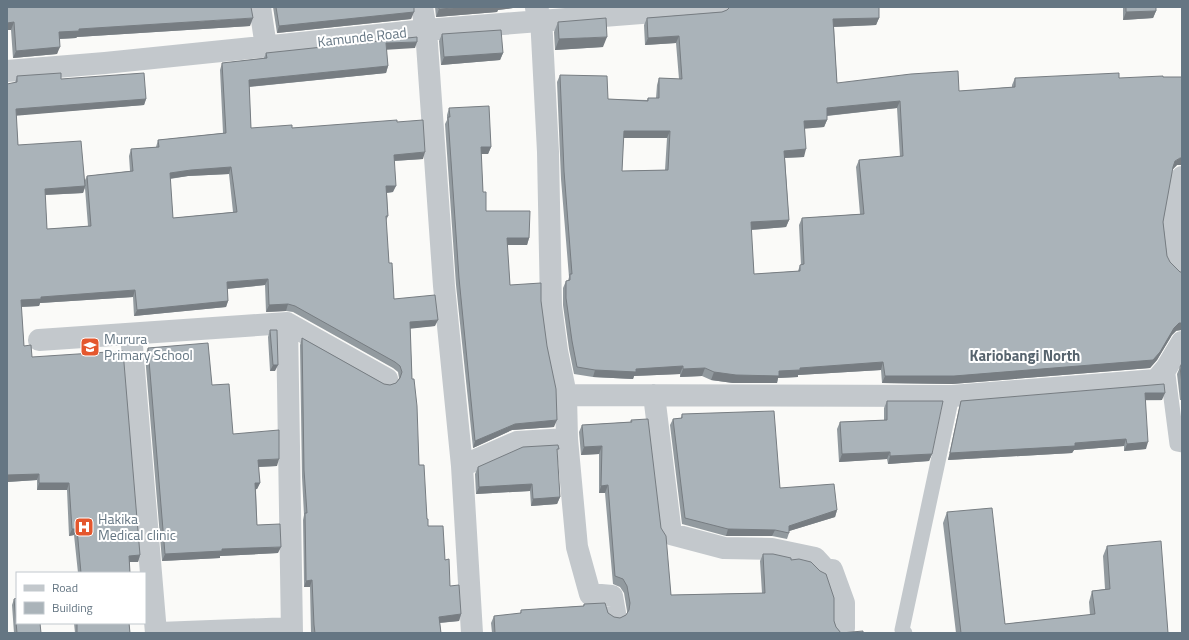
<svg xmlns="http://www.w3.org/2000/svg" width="1189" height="640" viewBox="0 0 1189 640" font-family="'Titillium Web',sans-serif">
<rect width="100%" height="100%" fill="#fafaf8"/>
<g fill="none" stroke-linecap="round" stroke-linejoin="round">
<path stroke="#c3c8cc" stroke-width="15" d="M1167,367L1177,444L1182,445
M905,633L902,630L952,396"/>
<path stroke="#c3c8cc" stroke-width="22" d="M260,7L266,47
M422,7L426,30L444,286L462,466L472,633
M536,8L541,17L548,152L551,306L557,351L566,395
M7,71L105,63L426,30L718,7
M1182,177L1173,228L1177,262L1182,268
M287,323L292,633
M131,334L156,633
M39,340L287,323L387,379
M654,395L671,534L724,548L772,549L815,558L826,570H832L844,603V628
M567,439L577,547L590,594L612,596L615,613
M462,466L517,442L567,439L566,395L952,396L1156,380L1167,367L1182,342
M159,633L291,628"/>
</g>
<path fill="#929a9f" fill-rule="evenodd" d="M7,7L250,26L77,37L76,38L60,39L57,54L13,58L11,30H7Z
M273,7H414L411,19L277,33Z
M435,7H513V8L498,10L497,12L436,17Z
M729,7H879V18L876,25L834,27L837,83L959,91L1012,87V85L1015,78H1119L1177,165L1172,170L1163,222L1176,331L1172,335L1157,360L1150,368L952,384L882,383L881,370L798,375V377L778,378L777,383H733L711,380L702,376L680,377V374L634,376L633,379L593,377L574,374L569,349L563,305V288L566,281H568L569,277L561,179L557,82L560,75L608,99L647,100L648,98H656L657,85L659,78L679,79L676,43L645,45L644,25L647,18L722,12L727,10ZM897,108L900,157L859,160L856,167L860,214L802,218L799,225L801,265H800L798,271L754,274L751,230L786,227L789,220L785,158L804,157L805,128L824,127L827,120V116ZM623,138H667L665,170L622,171Z
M1123,7H1156V11L1153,18L1123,20Z
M558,22L603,47L555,50L554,32Z
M442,34L503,53L500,60L441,65L439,41Z
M415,48L386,49L388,66L386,73L249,87L251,128H292L397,122L423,159L394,161L393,192L387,193L388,216L386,221L389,263L394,299L435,326L410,328L412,379L419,465L427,519L428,526L445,560L450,586L461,614L459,621L440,623L441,633H311L310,587H304V583L303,520L304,515L302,477L300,345L302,338L384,384L390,385L396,383L399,378L398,372L393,368L293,312L286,311L266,312L265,285L227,289L228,301L226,307L134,316L133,297L40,303L39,306L21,307L24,346L32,357L140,555L138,562H130V573H78L74,535L69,536L67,490H37V480L7,482L15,83L17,76L61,79L146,99L144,105L16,115L18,145L85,180L87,176L130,171L129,156L131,149L156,147L158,140L223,133L220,70L222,63L264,58L266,53ZM229,174L233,212L173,218L170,179L188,176ZM85,188L88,226L47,229L45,195L83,193Z
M449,108L491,147L488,154H481L483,192L486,211L529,238L527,245H507L510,285L541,301L554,427L512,430L473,448L456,285L445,124L447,120V115Z
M270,330L275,371H270L268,337Z
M148,348L212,385L233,434L277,466L258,467L260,483L257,489H256L257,525L278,553L220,556V558L162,561L145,355Z
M1182,363V400H1180L1177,374L1180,367Z
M1146,400V449L1124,451V446L1074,450L1072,453L948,460L959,408L961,401L1162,400Z
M887,401L932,454L929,461L888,464L887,459L839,462L837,429L840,422L884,420V408Z
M682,414L780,488L837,510L835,517L789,531V533L787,539L772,536H726L682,524L670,425L673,419L681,418Z
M631,420L661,528L671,595L762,593L760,561L763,554L791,560L834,621L836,627L841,633H863H492L491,623L494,616L520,614L521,610L583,606L584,604L608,613L614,617L620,618L626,615L627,613V611L624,593L620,587L613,584L605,493H599V454L581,455L579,432L582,425L630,422Z
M557,454L560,497L557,504L531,506L530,491L476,494L475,474L478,467Z
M947,512L1005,624L1090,615L1089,602L1092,591L1105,589L1103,556L1107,546L1168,633H956L943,523Z
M14,599L41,633H14L12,605Z
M74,623H129L130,633H75Z"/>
<path fill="#777d82" d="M469,7H513V8L498,10L497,12L436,17L439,9Z
M1156,11L1153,18L1123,20L1126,12Z
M414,12L411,19L277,33L279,26Z
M253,18L250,26L77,37L76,38L57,39L59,32L79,29Z
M879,18L876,25L831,27L833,19Z
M14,22L11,30H7V23Z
M679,36L676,43L645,45L648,38Z
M607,37L603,47L555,50L559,39Z
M417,42L415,48L383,50L386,43Z
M60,47L57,54L13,58L16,51Z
M503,53L500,60L441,65L444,57Z
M388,66L386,73L247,87L249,80Z
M146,99L144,105L13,116L16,109Z
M900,101L897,108L824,116L827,108Z
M827,120L824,127L802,129L804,121Z
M624,131H670L667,138H621Z
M481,147H491L488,154H478Z
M806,149L804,157L781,158L784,151Z
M425,152L423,159L392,161L394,155Z
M1180,158H1182V165H1177L1173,169L1170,174L1175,161Z
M231,167L229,174L188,176L167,179L170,173L191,170Z
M85,186L83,193L42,195L45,189Z
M386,186H396L393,192L384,193Z
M789,220L786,227L748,230L751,222Z
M507,238H529L527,245H505Z
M268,279L265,285L225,289L227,282Z
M135,290L133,297L40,303L39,306L18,307L21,300L41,297Z
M228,301L226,307L134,316L137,310Z
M288,304L286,311L266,312L269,305Z
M438,320L435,326L408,329L410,322Z
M1179,323H1182V330L1176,331L1172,335L1157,360L1150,368L952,384L882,383L885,376L1174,328Z
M883,362L881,370L798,375V377L778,378L777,383H733L711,380L714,372L779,371L800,368Z
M273,365H278L275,371H270Z
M683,366L680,374L634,376L633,379L593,377L595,370Z
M705,368L702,376L680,377L683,369Z
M1145,393H1165L1162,400H1143Z
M557,420L554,427L512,430L473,448L475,441L515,424Z
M1126,439L1124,446L1074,450L1072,453L948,460L950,453Z
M1148,442L1146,449L1124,451L1127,444Z
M602,446L599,454L581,455L584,447Z
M890,452L887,459L839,462L842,454Z
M932,454L929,461L888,464L890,456Z
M279,459L277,466L256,467L258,460Z
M39,474L37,480L7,482V475Z
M39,483H69L67,490H37Z
M255,483H260L257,489L253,490Z
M532,484L530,491L476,494L479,487Z
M608,485L605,493H599L601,486Z
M560,497L557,504L531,506L533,499Z
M837,510L835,517L786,532L789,526Z
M72,529H77L74,535L69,536Z
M728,529L775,530L772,536H726Z
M281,547L278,553L220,556V558L162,561L165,554L222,549Z
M140,555L138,562H127L129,556Z
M312,580L310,587H304L306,581Z
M461,614L459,621L437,623L439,617Z"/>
<path fill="#aab3b9" stroke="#777d82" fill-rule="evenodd" d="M7,7H251L253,18L79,29V31L59,32L60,47L16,51L14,22L7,23Z
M276,7H414V12L279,26Z
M439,7H469L439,9Z
M730,7H879V18L833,19L837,83L911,74L958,71L959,91L1015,87V78L1119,73V78L1163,76V77H1182V158H1180L1175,161L1173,167L1163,222L1167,256L1170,262L1180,272H1182V323H1179L1174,328L1160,352L1153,360L954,376H885L883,362L800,368V370L779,371V376L736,375L714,372L705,368L683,369V366L636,369V372L595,370L577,367L572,341L566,298V281L570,280V274H572L564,171L560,75L607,76L608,99L648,101V98H659V78L682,79L679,36L648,38L647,18L722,12L727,10ZM900,101L903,156L859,160L864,214L802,218L804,264L800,265V271L754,274L751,222L789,220L784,151L806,149L804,121L827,120V108ZM624,131H670L668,170L622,171Z
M1126,7H1156V11L1126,12Z
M606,18L607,37L559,39L558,22Z
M501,30L503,53L444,57L442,34Z
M417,37V42L386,43L388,66L249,80L251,128L292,125V128L397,120V122L423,120L425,152L394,155L396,186H386L388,216H386L389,263H392L394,299L435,295L438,320L410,322L412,379H414L417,406L419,465H424L427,519H428V526H443L445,560L449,559L450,586L459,585L461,614L439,617L441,633H315L314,625L312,580L306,581V576L305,513H307L304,470L302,338L384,384L390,385L396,383L400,378L402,372L400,366L395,362L295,306L288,304L269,305L268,279L227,282L228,301L137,310L135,290L41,297V299L21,300L24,346L31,345L32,357L123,351L140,555L129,556L130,573H81L77,529H72L69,483H39V474L7,475V84L17,82V76L61,73V79L144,73L146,99L16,109L18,145L81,141L85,186L45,189L47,229L91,226L87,176L133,171L131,149L159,147L158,140L226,133L222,63L267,58L266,53ZM231,167L237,212L173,218L170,173L191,170Z
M489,106L491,147H481L483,192H486V211H530L529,238H507L510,285L541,283V301L547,346L556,389L557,420L515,424L475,441L459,278L448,117H450L449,108Z
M270,330H277L278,365H273Z
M208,343L212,385L229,384L233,434L279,430V459L258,460L260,483H255L257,525L280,524L281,547L222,549V551L165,554L148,348Z
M1182,363V384L1180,367Z
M1164,384L1165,393H1145L1148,442L1127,444L1126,439L1075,443V446L950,453L961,401Z
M887,401H943L932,454L890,456V452L842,454L840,422L887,420Z
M774,411L780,488L834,484L837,510L789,526V533L775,530L728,529L685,518L673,419L682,418V414Z
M648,419L661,528L666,536L671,595L765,593L763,554H773L791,558V560L799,559L811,562L820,571L826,574L834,598V621L836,627L841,633L863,631V633H495L494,616L521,613V610L584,606V604L605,603L608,613L614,617L620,618L626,615L629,610L630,603L627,586L623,579L615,576L608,485L601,486L602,446L584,447L582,425L632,422L631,420Z
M558,445L559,449H557L560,497L533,499L532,484L479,487L478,467L523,447Z
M992,508L1005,624L1095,614L1092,591L1110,589L1107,546L1161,541L1168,633H961L947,512Z
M17,598V623H40L41,633H17L14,599Z
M77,623H129L130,633H77Z"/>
<defs>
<g id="school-square" transform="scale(1)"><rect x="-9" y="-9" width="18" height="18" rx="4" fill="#e4572e" stroke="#fff"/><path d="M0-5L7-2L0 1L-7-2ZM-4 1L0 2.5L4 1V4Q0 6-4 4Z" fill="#fff"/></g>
<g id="hospital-square" transform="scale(1)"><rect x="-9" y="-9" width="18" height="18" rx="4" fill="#e4572e" stroke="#fff"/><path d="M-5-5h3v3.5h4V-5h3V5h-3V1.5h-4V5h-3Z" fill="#fff"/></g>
</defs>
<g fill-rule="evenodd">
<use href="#school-square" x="90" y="347"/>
<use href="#hospital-square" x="84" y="527"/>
</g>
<g text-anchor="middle" stroke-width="4" stroke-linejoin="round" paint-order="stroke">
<g font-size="14" fill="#657683" stroke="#fff">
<text transform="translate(362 37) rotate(-6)" y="5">Kamunde Road</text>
</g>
<g font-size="14" fill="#657683" stroke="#fff" text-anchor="start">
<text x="104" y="344">Murura<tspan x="104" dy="16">Primary School</tspan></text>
<text x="98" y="524">Hakika<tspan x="98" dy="16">Medical clinic</tspan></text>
</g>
<g font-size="15" font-weight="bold" fill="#57646e" stroke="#fff">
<text x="1025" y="361">Kariobangi North</text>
</g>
</g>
<rect width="1189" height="640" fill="none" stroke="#657683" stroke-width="16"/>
<rect x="16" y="572" width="130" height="52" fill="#ffffff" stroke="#c1c8cd"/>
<rect x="24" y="585" width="20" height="6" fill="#c3c8cc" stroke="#c1c8cd"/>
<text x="52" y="592" font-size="12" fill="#657683">Road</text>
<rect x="24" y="602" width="20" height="12" fill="#aab3b9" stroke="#c1c8cd"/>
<text x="52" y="612" font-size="12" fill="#657683">Building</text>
</svg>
